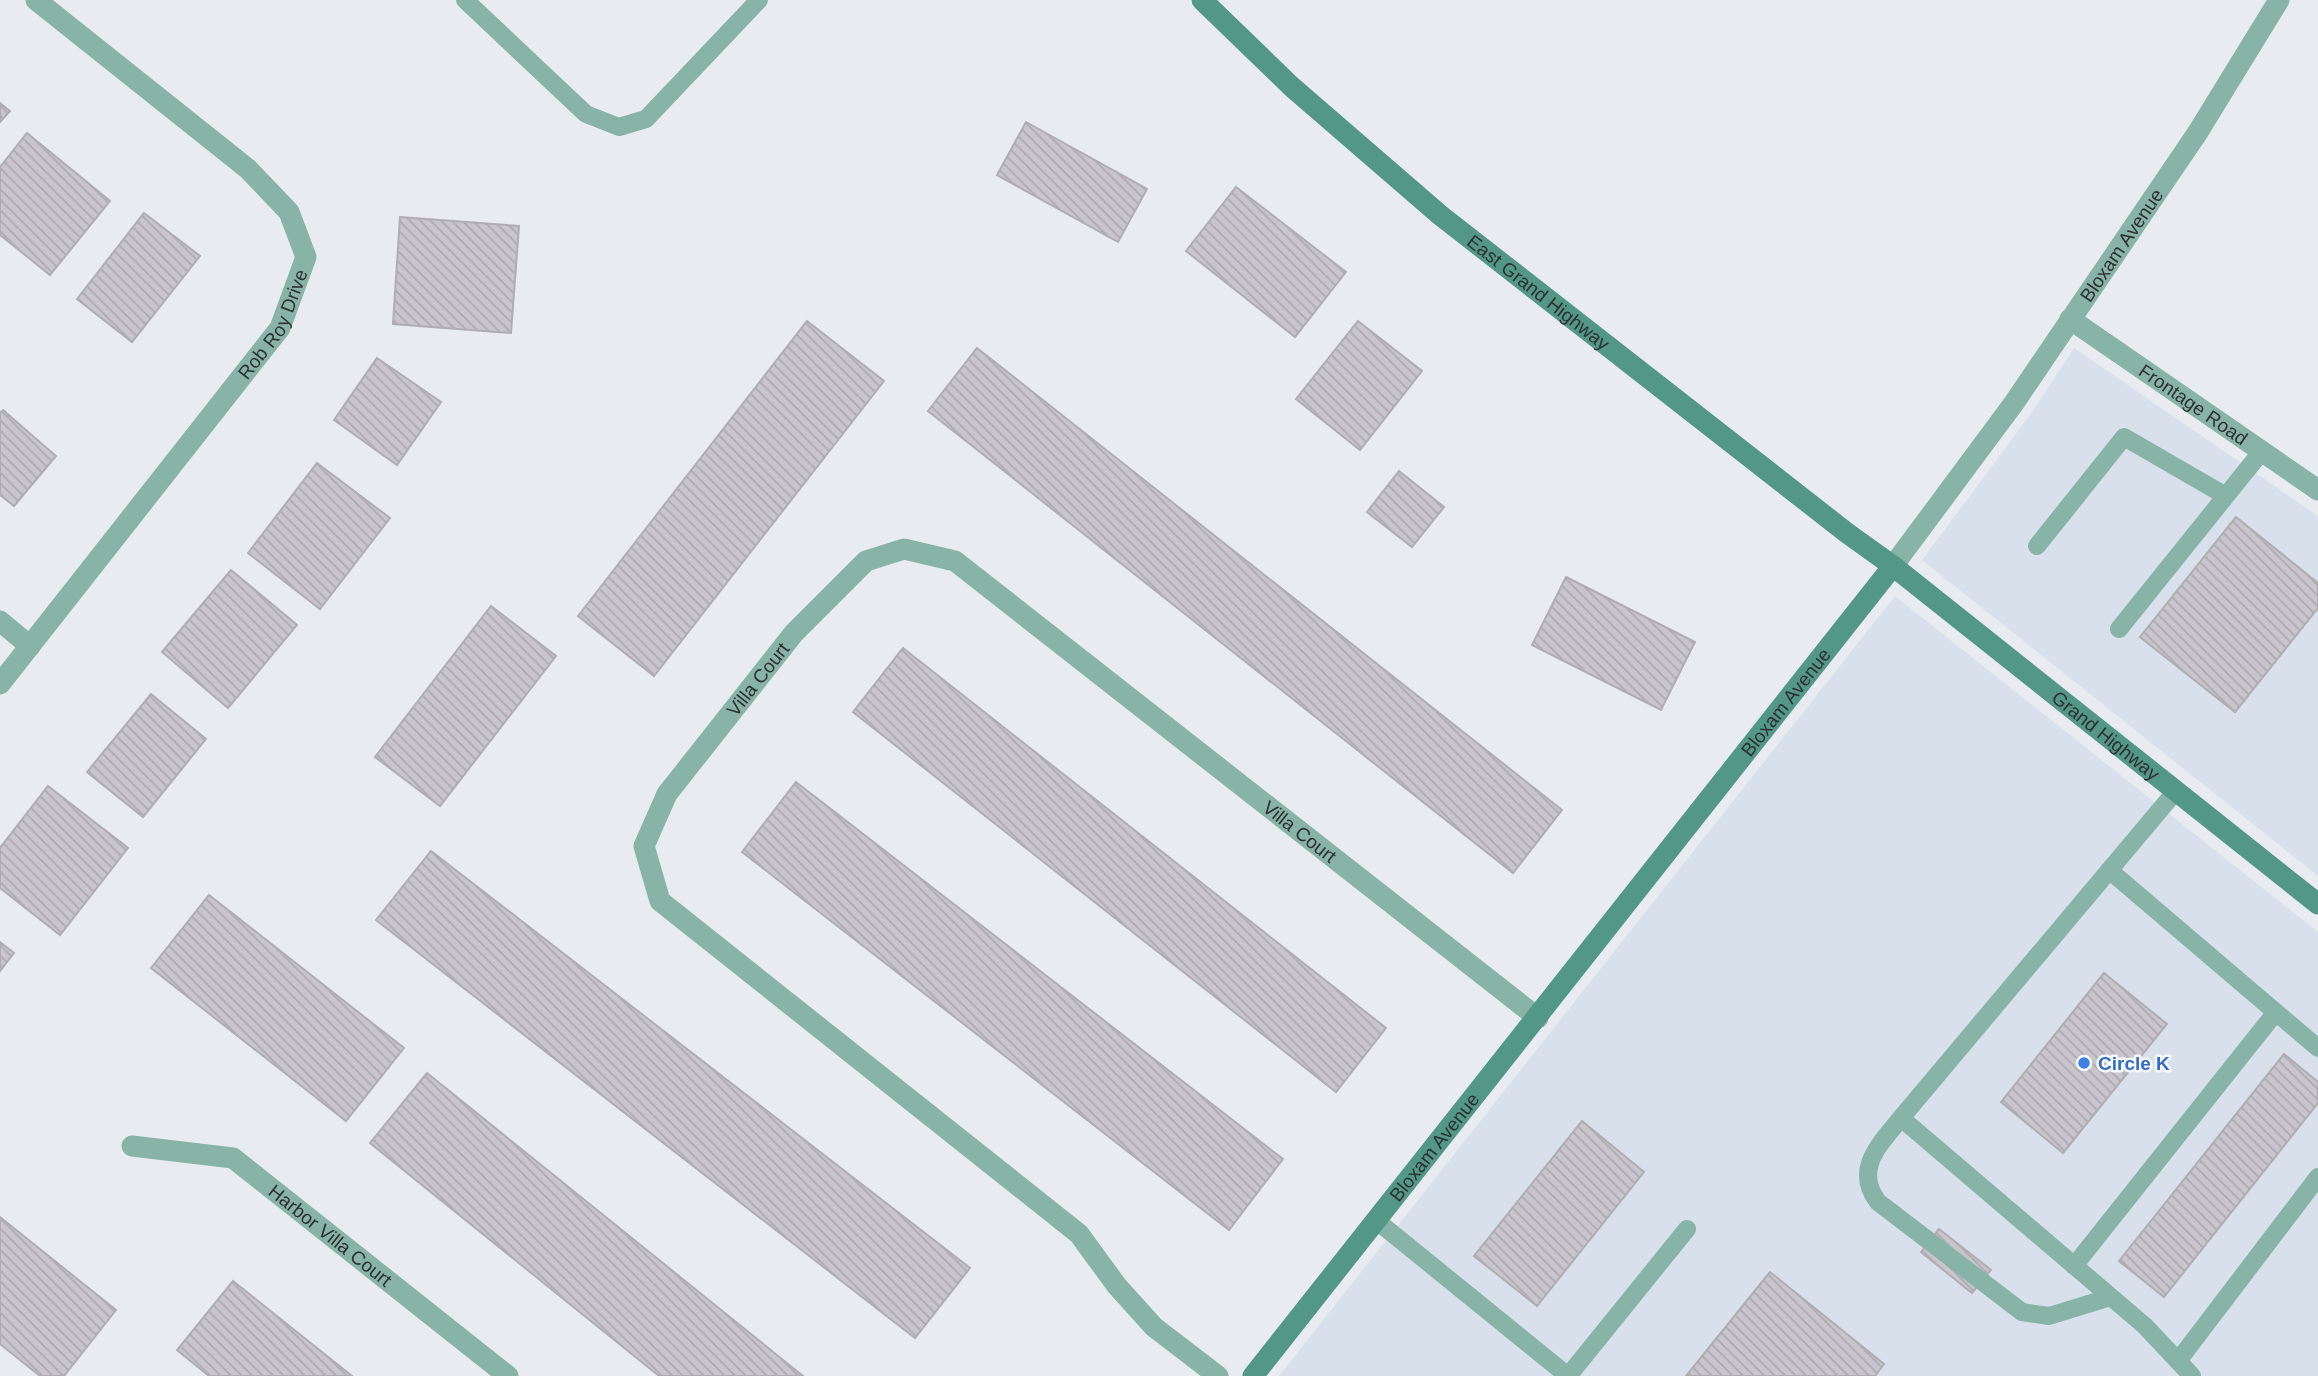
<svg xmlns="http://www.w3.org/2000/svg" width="2318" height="1376" viewBox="0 0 2318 1376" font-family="Helvetica,sans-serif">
<defs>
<pattern id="building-back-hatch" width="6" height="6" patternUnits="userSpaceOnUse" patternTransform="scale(1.75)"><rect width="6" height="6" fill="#c8c6cc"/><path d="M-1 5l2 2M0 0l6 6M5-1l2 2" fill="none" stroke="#acaab0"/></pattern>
</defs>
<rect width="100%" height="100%" fill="#e8ecf0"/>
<path fill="#d8e0eb" d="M2074,348L2318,516V876L1922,560L2030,415Z
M1895,596L2318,932V1376H1279Z"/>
<path fill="url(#building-back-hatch)" stroke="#afadb2" stroke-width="2" d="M0,103L10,111L0,122Z
M1026,122L1147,189L1118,242L997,175Z
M27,133L110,201L50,275L0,235V167Z
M1236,187L1346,272L1295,337L1186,251Z
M144,213L200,256L132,342L77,299Z
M400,217L519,226L511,333L393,324Z
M807,321L884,381L654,676L578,616Z
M1358,321L1422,371L1360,450L1296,399Z
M977,348L1562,810L1513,873L928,411Z
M377,358L441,402L397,465L334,420Z
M3,410L56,456L14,506L0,495V413Z
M317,463L390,518L320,609L248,553Z
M1399,471L1444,507L1412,547L1367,512Z
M2236,517L2318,583V608L2235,712L2140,637Z
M231,570L297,625L228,708L162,652Z
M1566,577L1695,642L1661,710L1532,645Z
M491,606L556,656L440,806L375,757Z
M903,648L1386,1028L1336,1092L853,712Z
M151,694L206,739L143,817L87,772Z
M796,782L1283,1159L1229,1230L742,852Z
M48,786L128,848L60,935L0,888V848Z
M431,851L970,1268L915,1338L376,920Z
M209,895L404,1048L346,1121L151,968Z
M0,942L14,953L0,971Z
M2104,973L2167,1024L2063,1153L2001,1102Z
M2284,1054L2318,1082V1103L2164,1297L2119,1261Z
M427,1073L803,1376H659L370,1143Z
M1582,1121L1644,1172L1537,1306L1474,1256Z
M0,1217L116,1310L64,1376H40L0,1344Z
M1939,1229L1991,1270L1972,1293L1921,1252Z
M1770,1272L1884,1364L1875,1376H1686Z
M233,1281L352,1376H209L177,1350Z"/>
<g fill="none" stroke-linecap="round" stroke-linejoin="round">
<path stroke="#88b3a7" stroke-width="18" d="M465,0L586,114L619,127L646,119L759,0
M2037,546L2124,437L2226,496
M2119,629L2262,451
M2109,870L2318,1048
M1901,1118L2145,1326L2192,1376
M1377,1221L1568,1376
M2074,1266L2276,1012
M2111,1297L2049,1316L2022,1312L1878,1202C1853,1169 1880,1144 1901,1118L2175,792
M2178,1361L2318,1177
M1569,1375L1687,1229"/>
<g stroke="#88b3a7" stroke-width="21">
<path id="s1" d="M2070,319L2318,490"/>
<path id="s2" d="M1893,566L2014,403L2198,132L2279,0"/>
<path d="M0,621L30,646"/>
<path id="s3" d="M0,684L280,328L306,257L289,212L248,169L36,0"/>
<path id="s4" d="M132,1146L233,1158L508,1376"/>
<path id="s5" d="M1218,1376L1154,1327L1117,1286L1079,1234L660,901L644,846L667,794L794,633L866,561L904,549L955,561L1538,1018"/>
</g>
<g stroke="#539786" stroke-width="21">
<path id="s6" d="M1202,0L1292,87L1440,215L1847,533L1893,566L2318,904"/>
<path id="s7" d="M1253,1376L1893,566"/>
</g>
</g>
<circle fill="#3f7fe0" stroke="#f6f9fe" stroke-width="2.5" cx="2084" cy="1063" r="7"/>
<g text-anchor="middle" stroke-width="5" stroke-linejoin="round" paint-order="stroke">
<g font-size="19" fill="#2e3031" stroke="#f6f9fe">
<text dy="7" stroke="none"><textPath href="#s2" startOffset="394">Bloxam Avenue</textPath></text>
<text dy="7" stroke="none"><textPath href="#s6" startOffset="446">East Grand Highway</textPath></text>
<text dy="7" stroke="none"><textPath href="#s3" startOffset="453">Rob Roy Drive</textPath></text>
<text dy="7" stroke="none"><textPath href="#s1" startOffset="150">Frontage Road</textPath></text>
<text dy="7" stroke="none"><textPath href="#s5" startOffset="996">Villa Court</textPath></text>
<text dy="7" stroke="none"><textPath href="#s7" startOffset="859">Bloxam Avenue</textPath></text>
<text dy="7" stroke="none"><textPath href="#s6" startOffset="1166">Grand Highway</textPath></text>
<text dy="7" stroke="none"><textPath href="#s5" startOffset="1687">Villa Court</textPath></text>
<text dy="7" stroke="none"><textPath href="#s7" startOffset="292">Bloxam Avenue</textPath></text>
<text dy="7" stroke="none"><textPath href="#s4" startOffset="226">Harbor Villa Court</textPath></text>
</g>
<g font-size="19" font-weight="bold" fill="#366cbe" stroke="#f6f9fe" text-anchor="start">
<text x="2098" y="1070">Circle K</text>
</g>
</g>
</svg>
